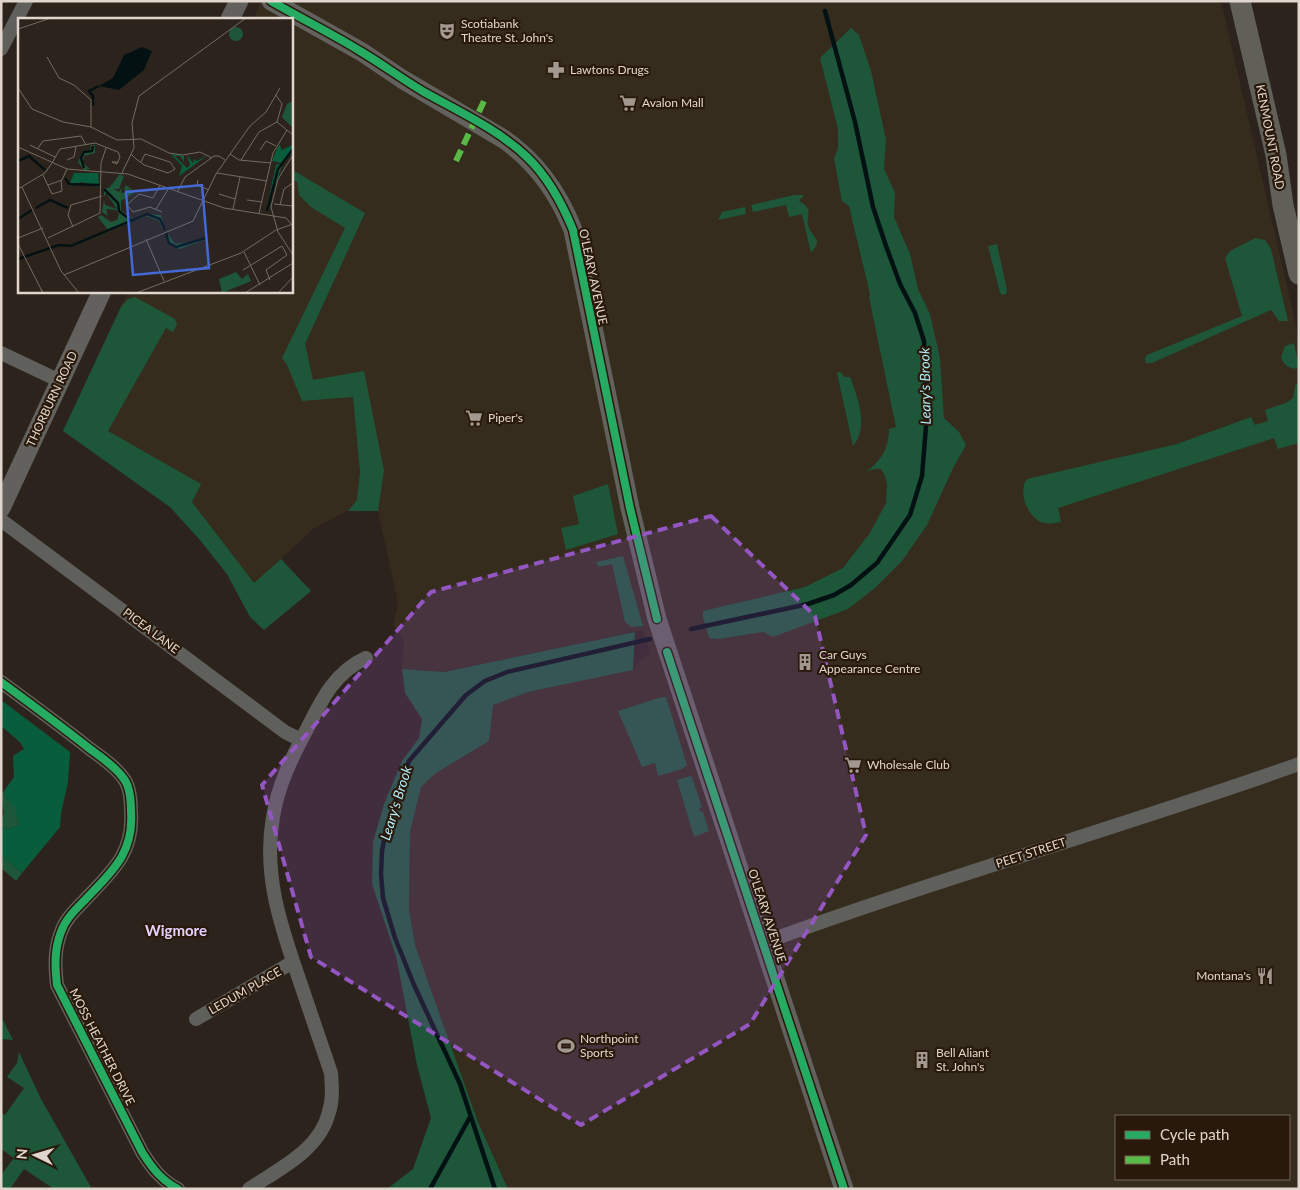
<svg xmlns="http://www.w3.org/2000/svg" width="1300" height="1190" viewBox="0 0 1300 1190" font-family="Lato,sans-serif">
<rect width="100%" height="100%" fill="#2c241c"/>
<path fill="#352c1d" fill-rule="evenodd" d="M261,1H1221L1299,338V1189H508L478,1122L415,945L409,909L410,832L421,787L436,773L488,741L492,705L528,692L633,670L641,660L650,653L643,630L444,672L402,669L404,640L393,625L397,609V598L378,511H347L313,529L281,559L311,591L264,630L250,617L227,574L200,540L170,507L63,431L128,291H291V19H254ZM1116,1116H1289V1179H1116Z"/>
<path fill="#1e563a" d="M851,28L859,35L871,71L886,140L884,169L895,193L894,217L910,254L918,289L930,314L940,358L944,418L959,432L966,445L953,468L927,525L902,561L875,588L848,609L773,637L763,632L719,639L709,638L703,617V611L805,587L843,568L870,533L886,503L887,484L885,476L881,469H874L866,472C881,461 889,448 889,429L896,427L869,297L870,294L849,206L842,201L834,159L838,148V129L820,58Z
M291,169L365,213L305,344L313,380L364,371L384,471L378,511H348L357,500L360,472L353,397L302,401L287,365L282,358L345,228L311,207L299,195L297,182L291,179Z
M794,195H804L799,201C816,210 804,216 809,228C811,233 816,237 817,242C817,246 813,250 811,253L802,214L789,217L786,205L753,212L751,205Z
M745,207L746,214L718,220L722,212Z
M1255,238L1265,240L1271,249L1288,321H1279L1271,310L1152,363H1146L1145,359L1147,355L1242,316L1225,258L1230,251Z
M997,244L1007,290L1006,294L1003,295L1000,293L988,246Z
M135,297L175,319L177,324L173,332L166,328L108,431L201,484L192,502L254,583L281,559L311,591L264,630L250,617L227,574L200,540L170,507L63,431L121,307L128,299Z
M1294,343L1299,368C1290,370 1284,366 1281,357L1285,346Z
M840,372L845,377H850C858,398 869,427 853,446L837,373Z
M1299,381V443L1278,449L1274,438L1058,508L1061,522C1055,523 1050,524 1044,523C1028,519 1017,492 1027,479L1177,444L1251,417L1255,425L1268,421L1265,410L1286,403L1293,398L1295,386Z
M608,484L618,534L566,550L561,528L579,524L573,496Z
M623,556L643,626L631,627L625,622L612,564L599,567L596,562Z
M635,632L633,670L528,692L493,705L489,741L436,773L421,787L410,832L409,909L415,945L478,1122L508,1189H387L413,1169L431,1118L417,1065L396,956L372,884L373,842L384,804L402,761L419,738L422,719L405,693L402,669L444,672Z
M662,697H666L687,765L682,769L658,776L655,763L642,767L618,711Z
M690,776L692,777L702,807L699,809L701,812H703L709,831L694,837L677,780Z
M4,791L7,799L15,807L19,825L8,829L1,827V816L4,815L1,793Z
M1,854L22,873L16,881L1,868Z
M1,1016L13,1040L1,1039Z
M19,1052L41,1099L92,1189H54L24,1169L10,1189H1V1175L14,1158L1,1149V1113L5,1115L24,1088L7,1077L17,1063Z"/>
<path fill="#085e3c" d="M1,700L70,752L68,782L61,813L60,827L22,873L1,854V827L8,829L19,825L15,808L7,799L4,791L14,777L13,756L24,749L20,742L1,726Z"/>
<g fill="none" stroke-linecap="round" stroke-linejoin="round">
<path stroke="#041113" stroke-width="4.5" d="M691,629L808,604L834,595L851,585L877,563L910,515L922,476L926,426V375L924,341L915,313L900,284L886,246L873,207L855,122L825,11
M430,1189L470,1117
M495,1189L460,1084L414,985L395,938L383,898L381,874L382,851L386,829L409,761L466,695L485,681L507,672L650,639"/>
<path stroke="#5f605c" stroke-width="14" d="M1,49L26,1
M1,353L60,381
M1,520L285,732L301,740
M1,682C31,704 61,726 90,749C101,757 116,767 124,779C130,787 131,802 131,812C134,855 110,873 83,902C74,911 65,920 61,932C54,950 55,967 57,985L142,1152C152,1168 161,1180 178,1189
M763,943C940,878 1122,827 1299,764
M196,1019L293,962
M249,1189C279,1169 320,1150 329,1112C333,1100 332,1087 331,1073C320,1041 309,1009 298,976C280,924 263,873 273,817C278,785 292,757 307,729C322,699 335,672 366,658"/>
<path stroke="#62615d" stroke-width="19" d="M271,1L362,52L402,79L502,138C536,161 558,192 573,230L630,508L657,619L844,1189
M230,19L239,1
M1,508L102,291"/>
<path stroke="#606059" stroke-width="21" d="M1240,1L1276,155L1283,205L1299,274"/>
<path stroke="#58b947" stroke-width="6" stroke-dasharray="12 6" stroke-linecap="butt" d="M456,161L485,99"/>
<g stroke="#29190b" stroke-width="11">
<path id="cycleway" d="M271,1C300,18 331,33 360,51C382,64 402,79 424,92C458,111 499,130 527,157C548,177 562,203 573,230L630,508L657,619
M667,652L844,1189
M1,682C31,704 61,726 90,749C101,757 116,767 124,779C130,787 131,802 131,812C134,855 110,873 83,902C74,911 65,920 61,932C54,950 55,967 57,985L142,1152C152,1168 161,1180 178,1189"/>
</g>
<use href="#cycleway" stroke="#26ab63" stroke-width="8"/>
</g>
<path fill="#9456c2" fill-opacity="0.2" stroke="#9456c2" stroke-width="4" stroke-dasharray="10 6" stroke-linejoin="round" d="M711,516L815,616L866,835L750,1024L581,1125L311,957L262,785L431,592Z"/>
<defs>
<g id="theatre-bare" transform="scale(1.35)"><path d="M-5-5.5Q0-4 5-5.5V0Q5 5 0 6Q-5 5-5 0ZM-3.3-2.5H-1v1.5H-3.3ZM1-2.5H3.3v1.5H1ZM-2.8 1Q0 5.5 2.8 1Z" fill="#a2988f" stroke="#29190b" stroke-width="2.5" paint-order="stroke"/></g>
<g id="pharmacy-bare" transform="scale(1.35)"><path d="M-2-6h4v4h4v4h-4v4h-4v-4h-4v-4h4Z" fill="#a2988f" stroke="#29190b" stroke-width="2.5" paint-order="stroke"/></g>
<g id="supermarket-bare" transform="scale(1.35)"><path d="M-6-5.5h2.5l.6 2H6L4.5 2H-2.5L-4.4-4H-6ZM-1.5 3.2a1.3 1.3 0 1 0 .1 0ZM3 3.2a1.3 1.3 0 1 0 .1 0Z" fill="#a2988f" stroke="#29190b" stroke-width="2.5" paint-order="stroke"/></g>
<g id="building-bare" transform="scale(1.35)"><path d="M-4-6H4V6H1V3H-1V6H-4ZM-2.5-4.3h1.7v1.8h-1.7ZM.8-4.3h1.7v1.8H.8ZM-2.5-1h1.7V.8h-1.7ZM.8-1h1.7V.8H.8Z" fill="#a2988f" stroke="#29190b" stroke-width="2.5" paint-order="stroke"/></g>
<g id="restaurant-bare" transform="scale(1.35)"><path d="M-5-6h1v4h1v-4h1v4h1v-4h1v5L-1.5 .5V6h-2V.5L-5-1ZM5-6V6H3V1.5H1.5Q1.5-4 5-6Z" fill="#a2988f" stroke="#29190b" stroke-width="2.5" paint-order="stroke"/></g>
<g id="stadium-bare" transform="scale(1.35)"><path d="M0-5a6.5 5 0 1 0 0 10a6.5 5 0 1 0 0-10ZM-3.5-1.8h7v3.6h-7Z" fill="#a2988f" stroke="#29190b" stroke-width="2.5" paint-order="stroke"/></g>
</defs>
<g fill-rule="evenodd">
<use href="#theatre-bare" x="447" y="31"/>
<use href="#pharmacy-bare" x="556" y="70"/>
<use href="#supermarket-bare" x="628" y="103"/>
<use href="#supermarket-bare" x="474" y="418"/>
<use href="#building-bare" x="805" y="662"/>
<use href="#supermarket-bare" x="853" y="765"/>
<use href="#restaurant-bare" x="1265" y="976"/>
<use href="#stadium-bare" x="566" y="1046"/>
<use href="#building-bare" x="922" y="1060"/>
</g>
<g text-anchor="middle" stroke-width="4.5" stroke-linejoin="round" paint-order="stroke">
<g font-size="12" fill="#e1d6cd" stroke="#29190b" text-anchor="start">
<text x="461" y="28">Scotiabank<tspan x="461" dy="14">Theatre St. John's</tspan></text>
<text x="570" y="74">Lawtons Drugs</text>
<text x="642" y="107">Avalon Mall</text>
<text x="488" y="422">Piper's</text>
<text x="819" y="659">Car Guys<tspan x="819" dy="14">Appearance Centre</tspan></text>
<text x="867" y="769">Wholesale Club</text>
<text x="1251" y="980" text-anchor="end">Montana's</text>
<text x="580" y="1043">Northpoint<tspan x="580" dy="14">Sports</tspan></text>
<text x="936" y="1057">Bell Aliant<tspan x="936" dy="14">St. John's</tspan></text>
</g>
<g font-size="12" fill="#e1d6cd" stroke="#29190b">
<text transform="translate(1270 137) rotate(79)" y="4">KENMOUNT ROAD</text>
<text transform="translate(593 277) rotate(78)" y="4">O'LEARY AVENUE</text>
<text transform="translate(52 399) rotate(-65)" y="4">THORBURN ROAD</text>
<text transform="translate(151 631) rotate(37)" y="4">PICEA LANE</text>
<text transform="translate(1031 853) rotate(-18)" y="4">PEET STREET</text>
<text transform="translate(767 916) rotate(72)" y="4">O'LEARY AVENUE</text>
<text transform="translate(245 991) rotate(-30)" y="4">LEDUM PLACE</text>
<text transform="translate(102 1047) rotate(63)" y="4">MOSS HEATHER DRIVE</text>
</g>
<g font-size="14" font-style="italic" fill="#b1eefb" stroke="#29190b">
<text transform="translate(925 386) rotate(-91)" y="5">Leary's Brook</text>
<text transform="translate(396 803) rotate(-73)" y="5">Leary's Brook</text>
</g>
<g font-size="15" font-weight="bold" fill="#e4d2fd" stroke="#29190b">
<text x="176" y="936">Wigmore</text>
</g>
</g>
<g transform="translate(18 18)">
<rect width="275" height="275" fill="#2c241c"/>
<path d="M211 16a7 7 0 1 1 14 0a7 7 0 1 1-14 0ZM275,83V110L264,99L269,86ZM73,127H77V135L66,138L65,145L72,151L66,152L60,144L65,133L72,132ZM102,156L109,160L106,158L101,171H96L101,174L104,170L103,175L110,174L106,171L108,167L115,172L108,171L117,174L103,183V192L115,201L129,196L143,197L147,211L152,210L145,211L141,203L128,198L54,229L90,212L80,199L83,197L93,204L99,202L101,196L98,192L88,191L90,198L84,194L86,182L87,187L99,191L88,175L86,179V170H91ZM149,215L157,226L187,222L161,231L150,225ZM218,254L224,261L230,256L233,263L204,275L201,261Z" fill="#1e563a"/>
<path d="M261,126L264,132L275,127V134L265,145L248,193L258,147L265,145L254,143ZM153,136L166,138V144L162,138H157L169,150L172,147L169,137L175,145L176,141L179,143L190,137L161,158L164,148ZM56,155H80L81,169L64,164L51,168Z" fill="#085e3c"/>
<path d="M124,29L134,33L126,52L101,72L81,68L95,60L106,37Z" fill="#041113"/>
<path fill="none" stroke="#041113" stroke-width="2.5" d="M75,88V78L71,73L81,68M0,143L11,138L27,152M66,150L63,140L66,134L74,133L75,128M47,160L51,166L82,167M86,171L100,185L101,193L114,203M18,190L32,182L50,190M249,193L260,151L275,131M0,201L14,192M148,215L151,225L158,229L188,220M0,241L41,227L53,228L129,196L142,201L147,212"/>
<path fill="none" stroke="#746b63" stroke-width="1" d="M0,11L33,0M29,39L41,60L56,67L73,82V109M0,70L14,91L45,104L73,109L99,122L123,121L151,135L165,137L182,134L194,140M258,77L264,86L259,104L275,117M12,127L37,139M0,129L49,151L110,156L206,190L268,200L275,208M20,130L25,123L63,118L68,127M242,132L248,123L258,128M113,136L118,141L125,146L126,147L150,155L157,151L152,144L127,136L123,144M212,136L221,142L253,145M275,137L260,161L253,189L260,214L275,237M49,142L56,139L58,129M223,142L241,114L259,104M34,145L42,131L77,125L100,134L102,139L99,146L94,144H100M104,155L116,130L114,105L121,78L228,0M199,155L249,163M25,157L34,176L44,173L43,162M180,162L179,167L191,172M30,167L44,162L49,151M142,167L135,180L121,176L109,187L115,194L132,189L144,194M4,169L43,253L61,275M0,171L27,155L34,145M160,173L167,159L196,138H201L207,142M201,176L217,181M229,182L244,184M256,186L275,188M262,187L266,171L275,165M138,191L151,170M215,191L222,159M241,195L255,135L269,112M55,209L50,197L53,187L84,178M0,220L25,210M30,220L82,195L83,145L88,130M128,221L146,263M0,226L25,275L23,271M226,234L242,267M225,252L264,228L269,237L248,252L252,262M46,257L175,203L198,156L232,108L248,94L262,70M118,275L223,235L258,212L275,206M227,275L275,245M260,275L275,259"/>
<path fill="#4469d6" fill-opacity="0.15" stroke="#4469d6" stroke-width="2.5" d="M184,167L191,250L115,257L108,174Z"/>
<rect width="275" height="275" fill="none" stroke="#e1d6cd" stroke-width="2.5"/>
</g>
<rect width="1300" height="1190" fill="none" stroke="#e1d6cd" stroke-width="5"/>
<rect x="1115" y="1115" width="175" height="65" fill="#29190b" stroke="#736559"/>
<rect x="1125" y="1131" width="25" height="8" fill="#26ab63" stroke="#736559"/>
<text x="1160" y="1140" font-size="15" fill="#e1d6cd">Cycle path</text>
<rect x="1125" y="1156" width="25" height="8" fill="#58b947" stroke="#736559"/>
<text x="1160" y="1165" font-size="15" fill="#e1d6cd">Path</text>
<g transform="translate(35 1155) rotate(275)" stroke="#29190b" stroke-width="4" paint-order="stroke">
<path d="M0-4L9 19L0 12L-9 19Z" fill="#e1d6cd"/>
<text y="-8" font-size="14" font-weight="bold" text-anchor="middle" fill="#e1d6cd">N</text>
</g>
</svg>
